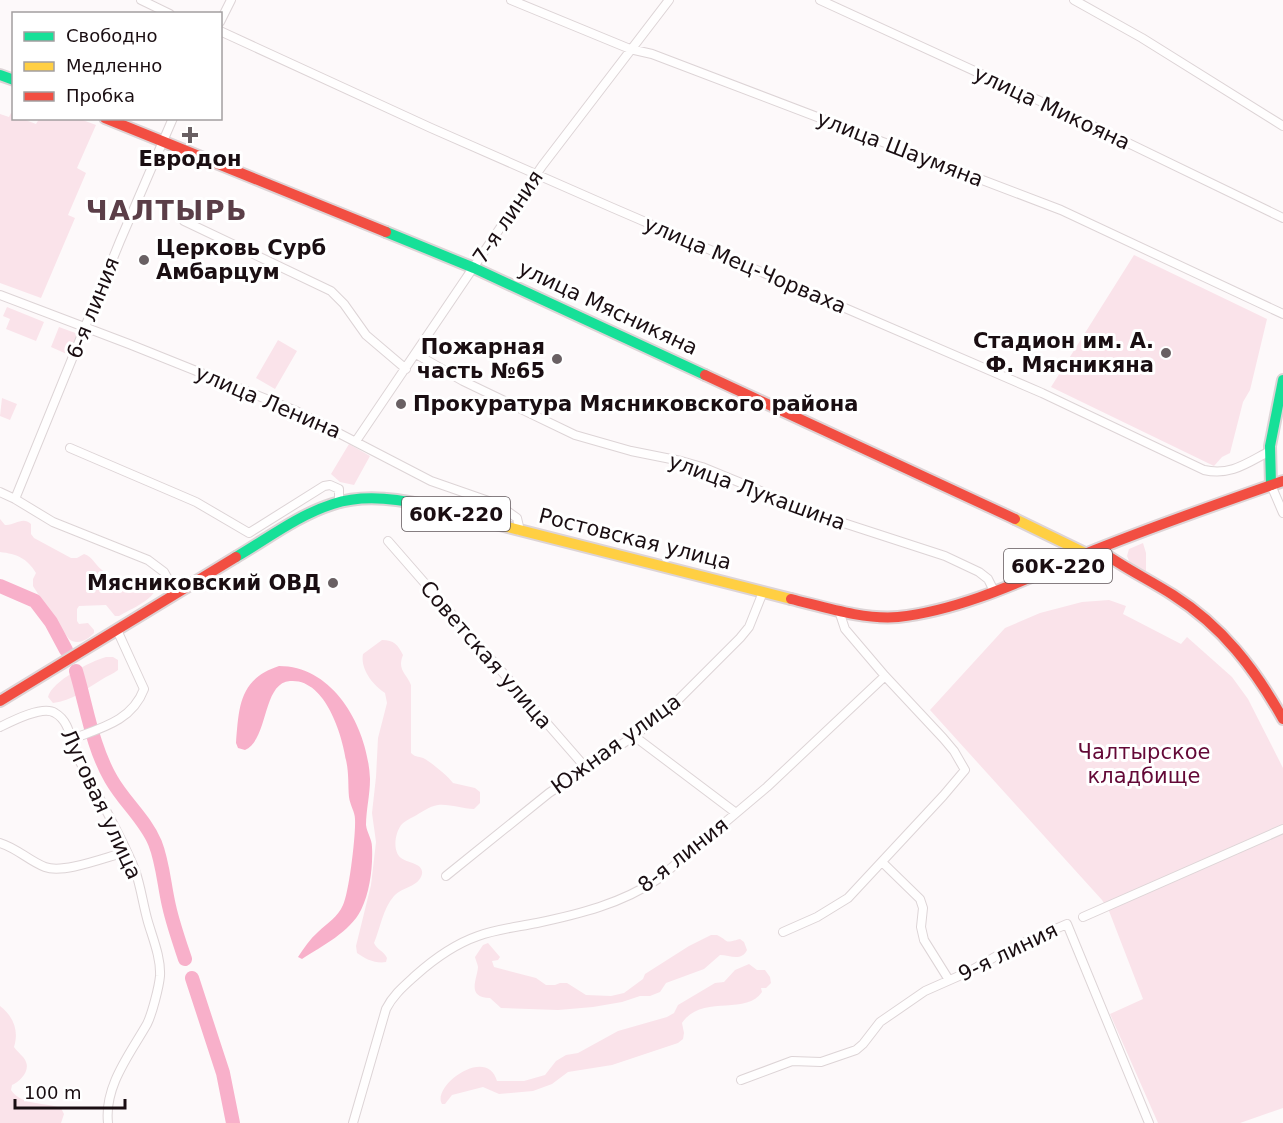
<svg xmlns="http://www.w3.org/2000/svg" width="1283" height="1123" viewBox="0 0 1283 1123" font-family="'DejaVu Sans',sans-serif">
<rect width="100%" height="100%" fill="#fdf9fa"/>
<path fill="#fae3ea" d="M11,113L13,114L14,118L23,119L36,124L39,119H80L96,125L77,168L86,173L68,215L75,218L41,298L0,283V114L9,117Z
M1134,255L1267,319L1250,390L1243,402L1230,453L1222,457L1214,466L1051,387Z
M7,307L44,322L36,341L6,329L10,319L3,316Z
M59,327L78,334L69,355L51,347Z
M278,340L297,351L275,389L256,378Z
M2,398L17,404L10,420L0,416Z
M349,444L370,456L354,485L340,482L331,474Z
M0,519L5,525C15,526 22,516 31,524V534L34,538L71,558H77L84,554C93,557 95,565 102,570C111,578 135,594 146,591L152,576H156C165,596 132,608 119,616H115L106,605L79,606L77,609V621L79,624L88,623L94,630V633C88,639 81,644 72,641C67,640 38,594 33,586V579L36,573C27,558 17,554 0,552Z
M1143,543L1146,553V572L1130,563L1127,556L1129,549Z
M1109,600L1126,606L1123,614L1181,644L1187,637L1232,677L1248,699L1283,768V1108L1240,1123H1158L1110,1014L1143,999L1109,911L1102,900L930,710L1005,628L1040,613L1082,602Z
M382,640C394,640 398,645 403,655C397,670 406,673 411,685V753C416,758 420,756 425,759C433,764 448,776 453,783L475,788L480,792V803L474,809C462,809 451,804 438,805C429,806 421,813 413,817C409,819 405,821 402,824C395,832 392,851 401,858C407,863 424,863 422,874C419,887 402,887 394,896C383,908 380,929 374,943C377,950 384,951 387,958L386,962C376,964 365,959 357,953L356,946L371,885L376,842L372,813L376,777L378,738L387,703L385,693C373,685 360,669 363,654Z
M106,657H113L118,660V670C113,674 107,676 101,680C86,689 72,701 53,703L48,697C52,681 91,661 106,657Z
M711,935H717C730,941 722,944 740,939L744,942L747,950C741,962 730,955 720,955L704,969L666,983L660,992L650,996H640L622,1002L593,1007L558,1010L501,1008L490,998C466,997 477,980 478,967C478,965 475,958 475,957L483,945L488,943L500,957L498,960L492,961L494,967L536,978L546,985H555L560,983H567L586,995L611,996L624,993L643,979L645,974L689,946Z
M749,964L757,970H765L770,977L771,983L766,988H761L762,992C746,1016 701,994 682,1023L684,1033L683,1039L678,1043L612,1065L568,1072L552,1084L533,1091L499,1094L483,1087L452,1095L445,1104H442C431,1086 487,1045 497,1081H524L545,1075L556,1061L566,1055L578,1053L618,1031L667,1017L674,1013L678,1005L715,983L724,982L735,970Z
M0,1006C14,1017 19,1031 14,1047C17,1052 24,1056 26,1062C30,1071 20,1082 12,1085L11,1090C21,1106 46,1102 61,1108L64,1114L61,1123H0Z"/>
<path fill="#f8b0ca" d="M279,666C335,666 368,729 370,779C370,795 366,810 366,825C367,833 372,839 372,847C373,866 370,892 361,910C350,932 322,946 302,959L298,957C304,948 310,939 318,932C327,923 338,917 343,905C349,893 356,834 355,819C355,812 350,805 349,797C348,785 349,773 346,760C342,734 325,678 290,681C262,683 269,739 245,750L238,748L236,743C239,707 239,679 279,666Z"/>
<g fill="none" stroke-linecap="round" stroke-linejoin="round">
<path stroke="#f8b0ca" stroke-width="14" d="M0,586L35,601L51,622L66,650
M76,671C87,708 92,746 111,779C124,802 145,819 155,843C163,863 164,885 169,906C173,924 179,941 185,959
M192,978L223,1073L233,1123"/>
<g stroke="#ddd4d6" stroke-width="10">
<path id="street" d="M141,0L170,14
M511,0L630,49L652,54L1061,210L1283,314
M820,0L1066,113L1283,218
M1074,0L1142,38L1283,126
M220,22L231,0
M220,31L431,128L613,208L1042,393L1204,470C1231,476 1247,463 1270,451
M184,221L331,291L344,304L366,335L406,369
M0,295L129,344L296,411L431,481L497,504L517,518L520,531
M416,354L463,381L575,435L631,451L681,461L702,467L819,515L945,556L979,572L988,579L994,591
M356,441L542,166L669,0
M70,448L196,502L249,533L324,486L330,485L339,489V500
M1271,485L1283,513
M0,492L15,499L53,522L148,560L164,572L176,593
M15,499L120,241L173,118
M388,541L586,768
M0,727C12,721 43,705 55,713C71,722 70,742 77,756C96,794 119,830 135,870C141,887 143,905 148,922C153,939 161,958 160,976C159,987 152,1014 147,1024C130,1054 104,1086 108,1123
M634,736L736,813
M72,739C101,728 132,721 144,689L117,630
M0,843C17,848 29,861 45,867C64,874 106,857 126,852
M882,862L920,899L923,908L921,927L924,940L949,980
M446,876L549,793L634,736L675,703L740,638L749,627L763,592
M1083,917L1283,829
M783,932L817,917L848,898L943,796L965,770L954,751L943,738L885,676L845,629L839,611
M741,1080L792,1061L821,1062L856,1050L863,1044L880,1022L925,991L968,972L1009,949L1067,924L1149,1123
M353,1123L386,1009C393,995 404,986 416,975C434,959 455,944 478,936C497,929 517,927 537,923C579,914 621,904 658,879L767,787L885,676"/>
</g>
<g stroke="#ddd4d6" stroke-width="14">
<path id="fast" d="M0,75L14,80
M386,232L474,268L705,375
M1271,485L1270,446L1283,380
M236,557C267,539 298,515 333,504C381,488 437,509 484,521"/>
</g>
<g stroke="#ddd4d6" stroke-width="14">
<path id="slow" d="M1015,519L1087,554
M484,521L791,599"/>
</g>
<g stroke="#ddd4d6" stroke-width="14">
<path id="jam" d="M105,118L386,232
M705,375L1015,519
M1098,549C1122,567 1148,579 1173,595C1222,626 1255,669 1283,719
M791,599C824,607 864,620 898,617C965,610 1034,575 1095,550C1157,525 1220,503 1283,481
M0,701L236,557"/>
</g>
<use href="#street" stroke="#fffefe" stroke-width="8"/>
<use href="#fast" stroke="#16e098" stroke-width="10"/>
<use href="#slow" stroke="#ffcf43" stroke-width="10"/>
<use href="#jam" stroke="#f24e42" stroke-width="10"/>
</g>
<g fill="#696063" stroke="#fff" stroke-width="2">
<path d="M187 126h6v6h6v6h-6v6h-6v-6h-6v-6h6z"/>
<circle cx="144" cy="260" r="6"/>
<circle cx="1166" cy="353" r="6"/>
<circle cx="557" cy="359" r="6"/>
<circle cx="401" cy="404" r="6"/>
<circle cx="333" cy="583" r="6"/>
</g>
<g text-anchor="middle" stroke-width="6" stroke-linejoin="round" paint-order="stroke">
<g fill="#fff" stroke="#5f5659" stroke-width="1.5">
<rect x="402" y="497" width="108" height="34" rx="4.5"/>
<rect x="1004" y="549" width="108" height="34" rx="4.5"/>
</g>
<g font-size="20" font-weight="bold" fill="#1a0e12">
<text x="456" y="521">60К-220</text>
<text x="1058" y="573">60К-220</text>
</g>
<g font-size="21" fill="#1a0e12" stroke="#fff">
<text transform="translate(1052 108) rotate(25)" y="7">улица Микояна</text>
<text transform="translate(900 149) rotate(21)" y="7">улица Шаумяна</text>
<text transform="translate(508 217) rotate(-56)" y="7">7-я линия</text>
<text transform="translate(745 265) rotate(23)" y="7">улица Мец-Чорваха</text>
<text transform="translate(93 308) rotate(-68)" y="7">6-я линия</text>
<text transform="translate(608 308) rotate(25)" y="7">улица Мясникяна</text>
<text transform="translate(268 402) rotate(23)" y="7">улица Ленина</text>
<text transform="translate(757 492) rotate(20)" y="7">улица Лукашина</text>
<text transform="translate(635 539) rotate(14)" y="7">Ростовская улица</text>
<text transform="translate(486 655) rotate(49)" y="7">Советская улица</text>
<text transform="translate(616 744) rotate(-36)" y="7">Южная улица</text>
<text transform="translate(101 804) rotate(65)" y="7">Луговая улица</text>
<text transform="translate(683 855) rotate(-38)" y="7">8-я линия</text>
<text transform="translate(1008 952) rotate(-26)" y="7">9-я линия</text>
</g>
<g font-size="21" font-weight="bold" fill="#1a0e12" stroke="#fff" text-anchor="end">
<text x="190" y="166" text-anchor="middle">Евродон</text>
<text x="156" y="255" text-anchor="start">Церковь Сурб<tspan x="156" dy="24">Амбарцум</tspan></text>
<text x="1154" y="348">Стадион им. А.<tspan x="1154" dy="24">Ф. Мясникяна</tspan></text>
<text x="545" y="354">Пожарная<tspan x="545" dy="24">часть №65</tspan></text>
<text x="413" y="411" text-anchor="start">Прокуратура Мясниковского района</text>
<text x="321" y="590">Мясниковский ОВД</text>
</g>
<g font-size="21" fill="#630836" stroke="#fff">
<text x="1144" y="759">Чалтырское<tspan x="1144" dy="24">кладбище</tspan></text>
</g>
<g font-size="27" font-weight="bold" letter-spacing="1.5" fill="#5b3e48" stroke="#fff">
<text x="167" y="220">ЧАЛТЫРЬ</text>
</g>
</g>
<rect x="12" y="12" width="210" height="108" fill="#ffffff" stroke="#a39fa0" stroke-width="1.5"/>
<rect x="24" y="32" width="30" height="9" fill="#16e098" stroke="#a39fa0" stroke-width="1.5"/>
<text x="66" y="42" font-size="18" fill="#1a0e12">Свободно</text>
<rect x="24" y="62" width="30" height="9" fill="#ffcf43" stroke="#a39fa0" stroke-width="1.5"/>
<text x="66" y="72" font-size="18" fill="#1a0e12">Медленно</text>
<rect x="24" y="92" width="30" height="9" fill="#f24e42" stroke="#a39fa0" stroke-width="1.5"/>
<text x="66" y="102" font-size="18" fill="#1a0e12">Пробка</text>
<path d="M15 1099v9h110v-9" fill="none" stroke="#1a0e12" stroke-width="3"/>
<text x="24" y="1099" font-size="18" fill="#1a0e12" stroke="#ffffff" stroke-width="4.5" paint-order="stroke">100 m</text>
</svg>
